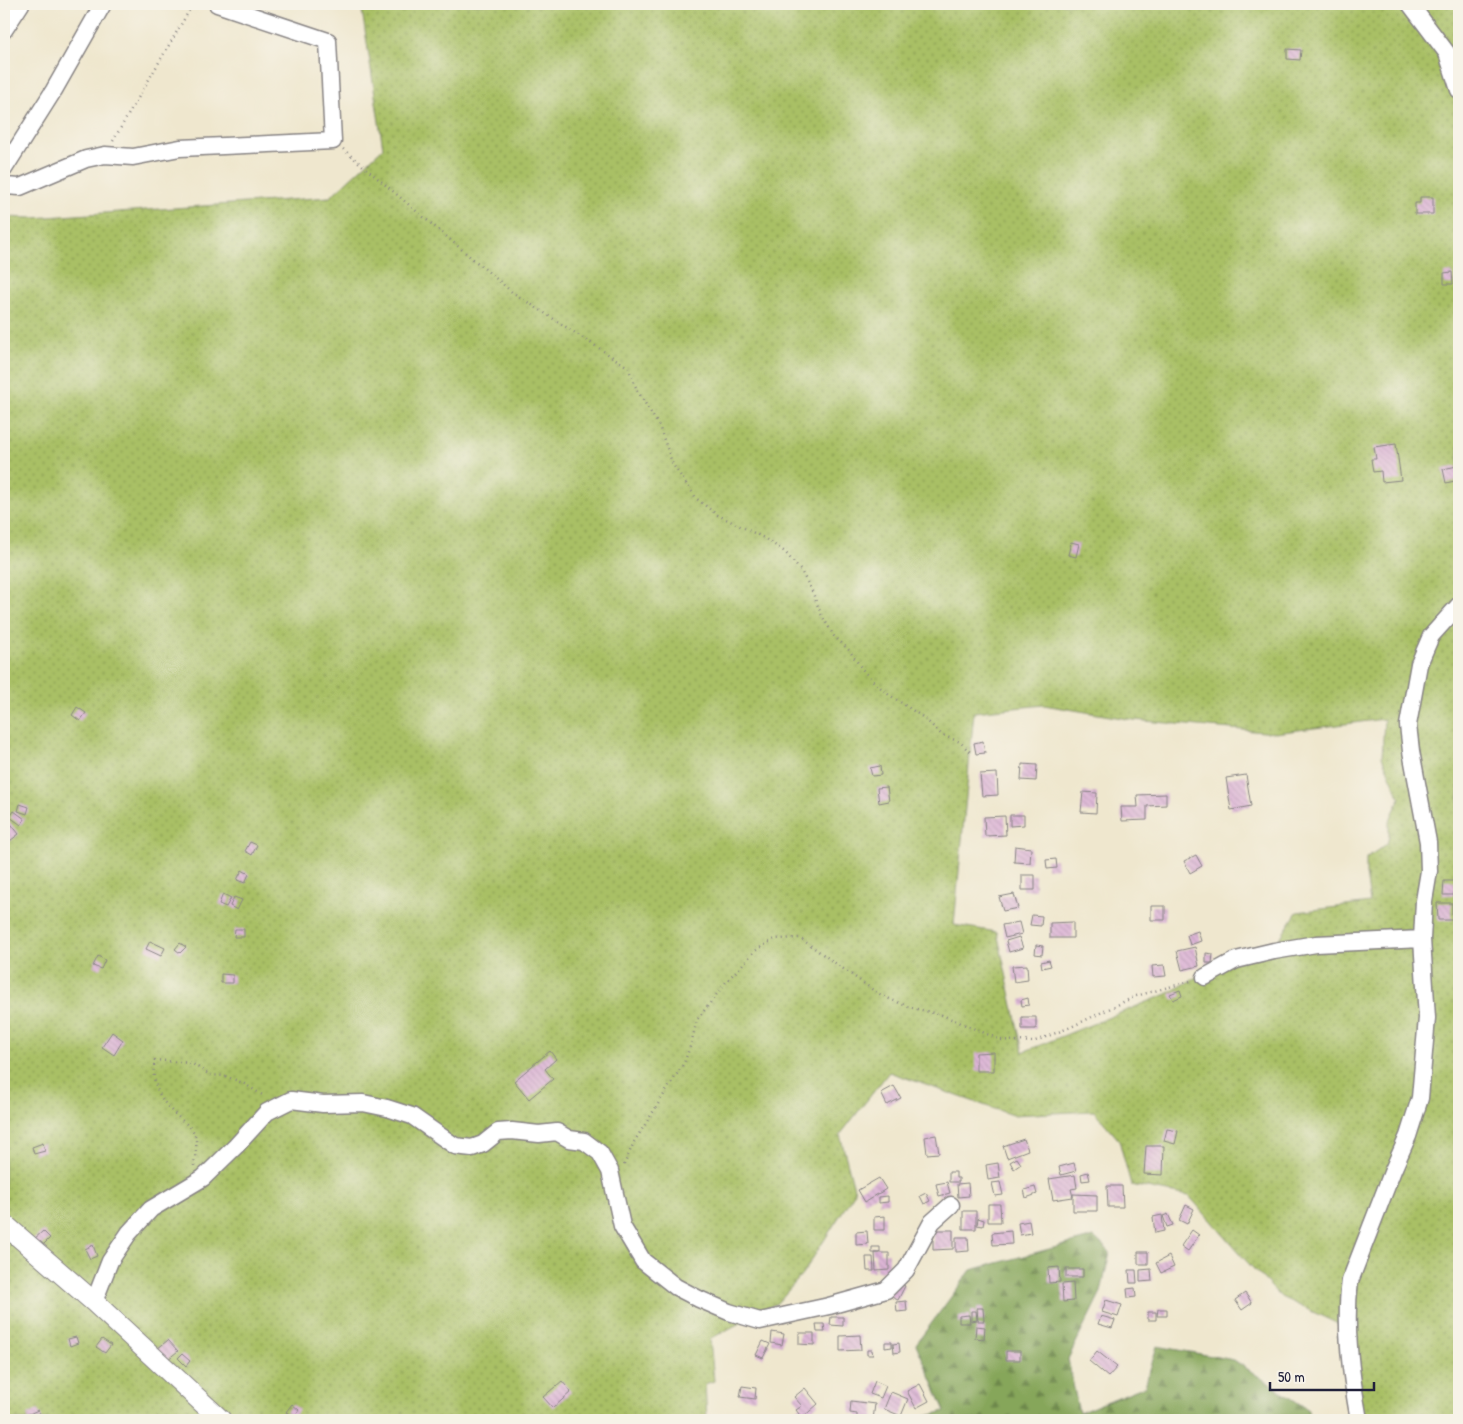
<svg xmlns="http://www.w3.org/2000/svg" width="1463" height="1424" viewBox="0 0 1463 1424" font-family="'Patrick Hand',sans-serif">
<defs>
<pattern id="grass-dots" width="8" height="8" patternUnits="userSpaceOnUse" patternTransform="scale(1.25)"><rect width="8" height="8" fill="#a9c065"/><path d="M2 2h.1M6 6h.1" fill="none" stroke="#899c54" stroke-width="1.8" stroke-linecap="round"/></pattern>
<pattern id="forest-firs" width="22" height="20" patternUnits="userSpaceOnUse" patternTransform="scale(1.25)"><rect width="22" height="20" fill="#86a65a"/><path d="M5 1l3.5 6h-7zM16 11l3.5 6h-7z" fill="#6d874c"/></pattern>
<pattern id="building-back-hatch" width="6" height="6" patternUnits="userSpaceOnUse" patternTransform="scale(1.25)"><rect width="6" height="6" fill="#ddb6d6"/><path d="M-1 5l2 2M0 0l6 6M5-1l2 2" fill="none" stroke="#bd9cb9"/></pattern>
</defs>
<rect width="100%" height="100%" fill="#f7f3e8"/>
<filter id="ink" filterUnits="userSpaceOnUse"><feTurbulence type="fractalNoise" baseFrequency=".02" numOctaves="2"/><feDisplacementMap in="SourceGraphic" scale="10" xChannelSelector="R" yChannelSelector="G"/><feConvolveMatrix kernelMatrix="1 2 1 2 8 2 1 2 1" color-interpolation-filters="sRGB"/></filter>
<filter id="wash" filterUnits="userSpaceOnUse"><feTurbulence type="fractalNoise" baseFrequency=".0096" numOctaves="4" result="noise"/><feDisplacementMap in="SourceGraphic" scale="20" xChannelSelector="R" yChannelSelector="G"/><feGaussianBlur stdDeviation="1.12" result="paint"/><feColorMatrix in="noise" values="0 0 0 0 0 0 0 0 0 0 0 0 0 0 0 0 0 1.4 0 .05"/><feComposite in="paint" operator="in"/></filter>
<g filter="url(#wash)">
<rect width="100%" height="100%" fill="#efe7ce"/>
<path fill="url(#grass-dots)" stroke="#667150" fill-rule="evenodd" d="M361,4H1459V1420H1357L1347,1328L1281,1297L1248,1263L1189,1196L1131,1185L1119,1140L1094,1111L1012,1115L889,1072L840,1135L855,1192L802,1275L777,1303L710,1339L714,1381L705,1384L707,1420H4V217L33,218L330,197L383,148ZM1044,705L1134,720L1275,733L1384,719L1382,757L1400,798L1389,822V836L1387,844L1366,858V874L1370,903L1297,912L1273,949L1202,974L1167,994L1023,1052L997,932L954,925L974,712Z"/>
<path fill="url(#forest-firs)" stroke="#54644a" d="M1094,1237L1110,1252L1101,1292L1068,1359L1079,1413L1145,1386L1157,1346L1234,1360L1309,1410V1420H912L945,1411L916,1344L971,1270Z"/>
<g id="blocks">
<path fill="url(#building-back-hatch)" d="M1287,49L1301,50L1300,60L1287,59Z
M1420,197H1433V214H1415V203H1420Z
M1452,272L1453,284H1444V273Z
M1396,444L1401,480L1382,482L1381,471L1373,472L1371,459H1376L1374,447Z
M1457,466L1459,480L1446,483L1443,469Z
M1071,542L1079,544L1076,557L1068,555Z
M77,707L86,713L80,721L72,715Z
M983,741L985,753L976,754L974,743Z
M1022,764L1037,765L1036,781L1021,780Z
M880,766L881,775L872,776L870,768Z
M997,773L998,795L982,796L980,774Z
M1246,775L1251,806L1231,810L1226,778Z
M887,787L889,801L879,803L877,788Z
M1083,792L1097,793L1096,813L1081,812Z
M1166,794V805L1147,806V820L1122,821L1121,807H1138L1137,795Z
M20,804L29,807L27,814L18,811Z
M14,811L25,819L21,825L10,817Z
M1010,815H1024V825L1010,826Z
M1005,816L1006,835L985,836L984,817Z
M8,820L19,834L6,844L4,841V824Z
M250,842L257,845L252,855L245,851Z
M1015,846L1031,848L1030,863L1014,862Z
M1196,855L1202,866L1190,873L1184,861Z
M1056,859L1057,868L1047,869L1046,860Z
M242,870L249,874L245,883L237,880Z
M1022,875H1035V890H1022Z
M1444,881H1455L1454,895H1443Z
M223,894L231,898L226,907L219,904Z
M1014,894L1018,908L1003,911L999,897Z
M234,897L242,900L237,910L230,906Z
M1437,903H1452V920H1438Z
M1151,906H1165V920H1151Z
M1032,915L1042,916L1041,926L1030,925Z
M1019,922L1022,934L1005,938L1002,925Z
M1073,922V938H1050V923Z
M235,929H244V937H234Z
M1198,931L1201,941L1190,945L1187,935Z
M1019,937L1023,948L1009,952L1006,941Z
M150,941L165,948L161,956L146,949Z
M180,943L186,947L180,953L175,949Z
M1036,945L1043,946L1042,955L1035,954Z
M1195,947L1199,966L1182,970L1177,951Z
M1206,953L1213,954L1212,963H1206Z
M98,956L105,960L101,969L93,966Z
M1049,960L1051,966L1042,968L1041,962Z
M1027,965L1028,980L1014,982L1012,966Z
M1164,965L1166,976L1153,977L1152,966Z
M221,974L233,975V983H221Z
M1180,990L1182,996L1173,1000L1170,994Z
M1028,998L1029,1005L1022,1006L1021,1000Z
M1022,1017H1036V1029H1022Z
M112,1032L123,1040L114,1055L102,1047Z
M550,1051L556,1059L545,1069L553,1079L529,1099L514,1081Z
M994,1052V1071H976V1053Z
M894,1086L901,1098L887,1105L881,1093Z
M1167,1129L1178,1131L1175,1144L1164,1141Z
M936,1135L939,1153L927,1154L925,1137Z
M1024,1139L1028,1150L1007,1158L1003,1146Z
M43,1143L45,1151L34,1154L32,1147Z
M1146,1146H1164L1163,1175L1144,1174Z
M1017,1158L1021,1164L1014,1169L1010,1162Z
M998,1163L1000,1178L988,1180L986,1165Z
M1074,1163L1076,1171L1061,1175L1059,1167Z
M949,1172H956V1178H959V1182H949Z
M1088,1172L1090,1180L1082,1181L1081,1174Z
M1075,1175L1077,1188L1071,1189L1073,1197L1053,1200L1049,1179Z
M879,1178L886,1189L865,1202L858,1190Z
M947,1182L950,1193L939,1196L936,1184Z
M1000,1182L1003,1195L995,1196L992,1183Z
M968,1183L969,1196L958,1197L957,1184Z
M1107,1186H1122L1123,1207H1108Z
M1035,1187L1037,1194L1026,1198L1024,1190Z
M926,1193L930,1201L924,1204L920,1196Z
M1073,1194L1097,1195V1211H1073Z
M888,1196V1202L879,1203V1197Z
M988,1204H1000L1001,1222H988Z
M1186,1205L1194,1209L1187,1224L1179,1220Z
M963,1211H976V1229H963Z
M1168,1214L1173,1225L1167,1227L1163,1216Z
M1162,1215L1164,1231L1155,1233L1153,1217Z
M885,1216V1230H874V1217Z
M978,1218L984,1220L983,1226L977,1225Z
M1029,1221L1031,1233L1020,1235L1018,1223Z
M933,1230H953V1249L933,1250Z
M1192,1230L1199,1235L1188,1251L1181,1246Z
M43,1231L50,1238L40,1248L32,1241Z
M867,1231L868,1244L856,1245V1232Z
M1011,1231L1012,1244L993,1245L992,1233Z
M956,1237H968L969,1251L956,1252Z
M93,1245L97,1256L90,1259L85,1249Z
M872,1247H880V1253H872Z
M1138,1252H1148V1264H1138Z
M875,1253H889V1270L876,1271Z
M1169,1256L1174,1267L1161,1273L1156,1263Z
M866,1257H873L874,1271H867Z
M1059,1267L1060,1282L1049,1283L1048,1268Z
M1066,1269H1083V1277H1066Z
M1151,1269L1152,1281L1140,1282V1270Z
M1129,1270H1136L1137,1283H1130Z
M900,1283L905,1286L898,1300L887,1295Z
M1073,1283L1074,1301L1063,1302L1062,1284Z
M1135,1288L1136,1297L1128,1298L1127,1289Z
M1245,1293L1252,1303L1242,1310L1235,1300Z
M1106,1300L1122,1305L1118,1317L1102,1312Z
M906,1301L907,1311L897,1312L896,1302Z
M977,1308H983L984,1321H978Z
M1158,1309H1167V1316H1157Z
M971,1311H976L977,1320L971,1321Z
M1148,1312H1156V1320H1148Z
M969,1315L970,1323H959V1316Z
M1101,1316L1115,1320L1112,1328L1098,1324Z
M831,1317H843V1326L830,1325Z
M816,1324H824L825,1332H817Z
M976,1326L985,1327L984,1339L975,1338Z
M772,1332L784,1334L782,1345L771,1343Z
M799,1333H814V1345L799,1344Z
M860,1335L861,1350L840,1351V1336Z
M76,1337L78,1343L70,1346L68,1339Z
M102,1339L111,1345L105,1353L96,1347Z
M168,1340L178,1351L167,1360L157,1349Z
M763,1341L770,1344L763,1358L756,1355Z
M885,1342H892V1347L885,1348Z
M899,1343L900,1352L894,1353L893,1344Z
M867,1350H872L873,1355H867Z
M1006,1351H1020V1360H1006Z
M1097,1351L1117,1367L1108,1377L1089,1361Z
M182,1354L190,1361L186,1366L178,1358Z
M562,1381L571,1392L553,1408L543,1397Z
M875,1381L886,1386L881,1398L870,1394Z
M920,1384L929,1401L916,1408L907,1391Z
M742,1386L756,1388L755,1399L740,1397Z
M805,1388L818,1404L802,1418L796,1410L802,1406L794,1397Z
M891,1392L908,1399L901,1416L884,1409Z
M851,1401L875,1404L873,1420H857V1414L850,1413Z
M4,1404L9,1409L4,1414Z
M292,1404L299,1410L294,1417L286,1412Z
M38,1410L42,1419L29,1420L27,1415Z"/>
</g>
</g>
<g filter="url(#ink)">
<use href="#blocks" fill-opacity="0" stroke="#888484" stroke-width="1"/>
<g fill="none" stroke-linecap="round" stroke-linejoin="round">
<g stroke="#888484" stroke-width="19">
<path id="minor" d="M1410,4L1447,53L1459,90
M4,30L21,4
M4,169L54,90L103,4
M4,186L20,187L86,159L105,155L133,157L180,148L333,141L328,41L217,4
M1205,977L1236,960L1274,951L1316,944L1422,939
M94,1302L110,1261L129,1233L151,1209L203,1178L236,1146L267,1112L291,1100L323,1104L363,1103L387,1108L412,1116L455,1146L472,1148L483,1144L498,1132L512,1131L539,1134L557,1132L569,1139L584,1141L600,1153L610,1171L622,1226L643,1261L676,1287L699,1299L729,1312L760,1321L829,1306L886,1290L906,1270L932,1222L951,1205
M1359,1420C1351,1376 1344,1326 1350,1281L1393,1170L1408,1136L1420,1098L1427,1018L1422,939L1424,901L1429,871L1428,842L1411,751L1408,725L1419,664L1431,636L1459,605"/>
</g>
<g stroke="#888484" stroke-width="22">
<path id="tertiary" d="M4,1224L94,1302L221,1420"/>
</g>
<path stroke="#888484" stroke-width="2.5" stroke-dasharray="1 4" stroke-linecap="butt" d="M113,141L193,4
M343,149L512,292L628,367L637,390L659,426L673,465L697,499L716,514L764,538L785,552L801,571L812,591L821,614L834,636L849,650L862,669L874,682L888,694L924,718L942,735L960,742L971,753
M624,1165L634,1142L684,1063L691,1044L697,1020L726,982L755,951L774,939L800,938L880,995L909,1007L942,1015L1001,1040L1033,1042L1071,1027L1136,996L1191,981
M194,1166C195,1155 199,1141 193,1131C189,1125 181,1120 176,1115C160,1101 150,1081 155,1060L191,1063L210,1075L225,1076L243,1083L264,1096"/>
<use href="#minor" stroke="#fff" stroke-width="16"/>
<use href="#tertiary" stroke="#fff" stroke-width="20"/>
</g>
</g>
<rect width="1463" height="1424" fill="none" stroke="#f7f3e8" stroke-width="20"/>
<path d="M1270 1382v8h104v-8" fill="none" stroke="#22223b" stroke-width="2.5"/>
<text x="1278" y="1382" font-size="15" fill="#22223b" stroke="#f7f3e8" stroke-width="4" paint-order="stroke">50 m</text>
</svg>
